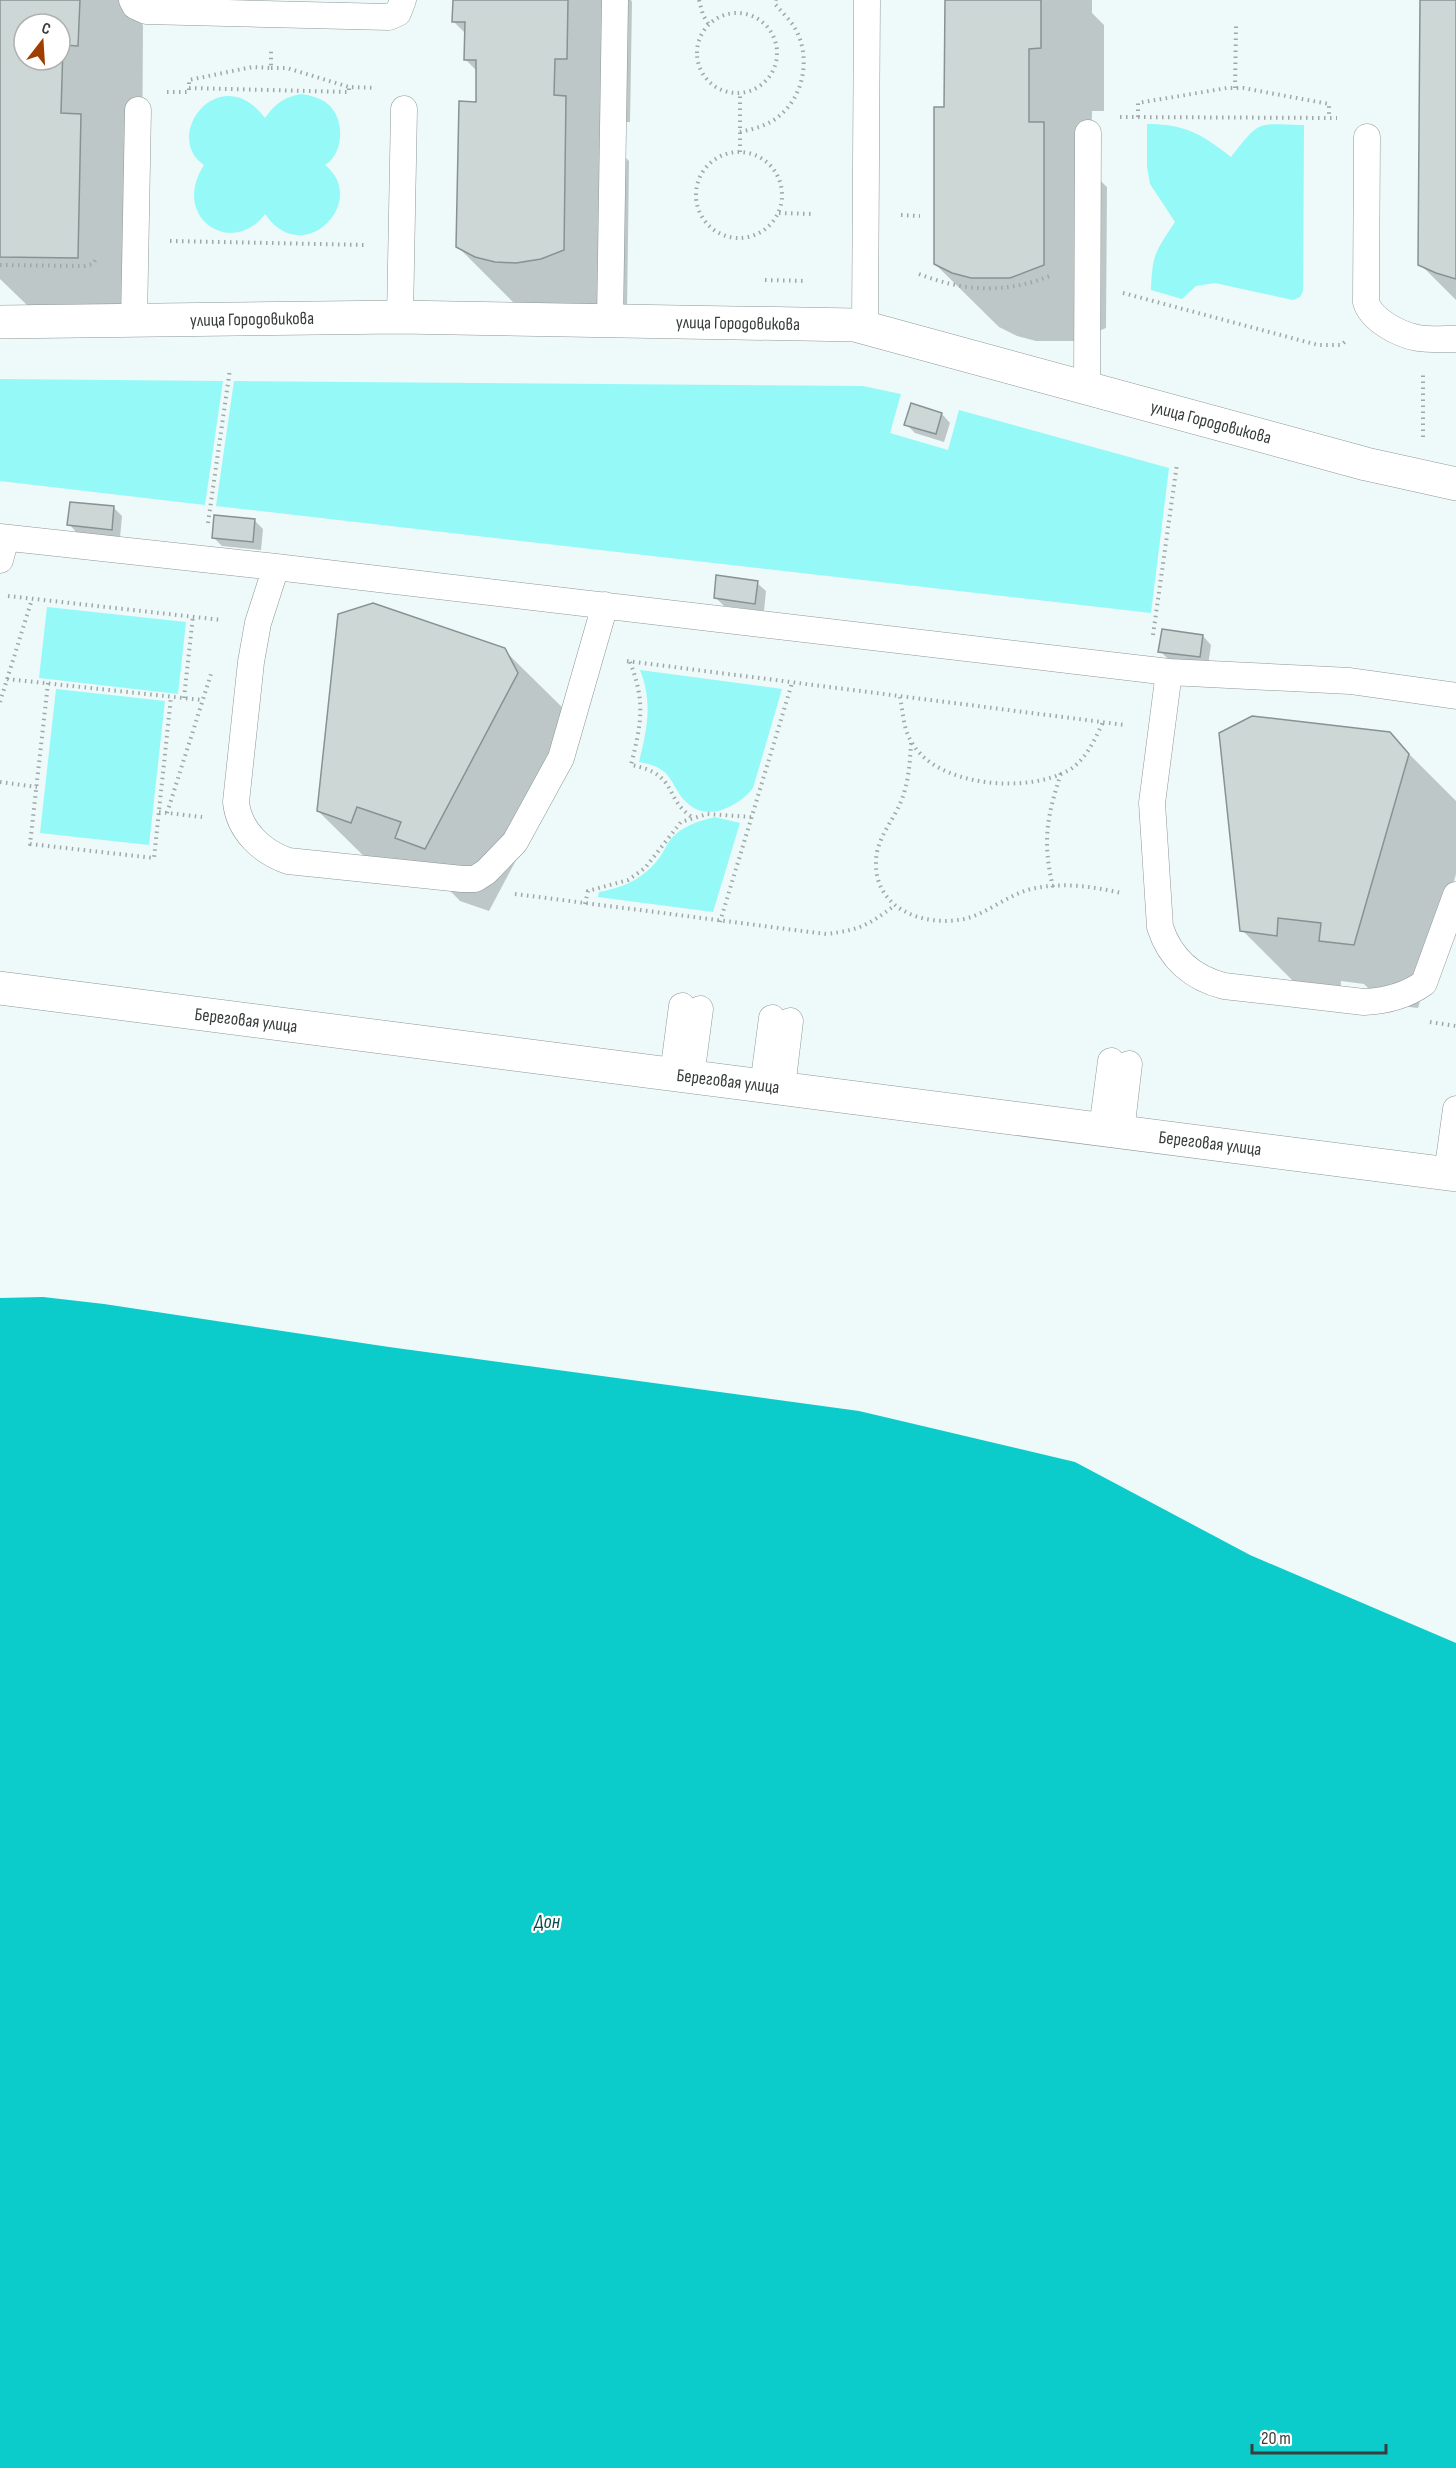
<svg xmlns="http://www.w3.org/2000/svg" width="1456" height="2468" viewBox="0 0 1456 2468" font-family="'Sofia Sans Condensed',sans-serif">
<rect width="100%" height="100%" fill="#eef9f9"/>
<path fill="#94f9f7" d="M302,94C312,96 321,98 329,105C345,120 344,153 325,165C370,201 303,270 265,214C232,258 170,218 204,165C161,136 220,58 265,118C276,103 284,97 302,94Z
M1147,124C1185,124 1202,134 1231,157C1261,119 1256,124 1304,125L1303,291L1300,297L1293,300L1215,283L1196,286L1182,299L1151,290C1152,254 1156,251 1175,222L1150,184L1147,167Z
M0,379L223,381L205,505L0,481Z
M234,381L863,386L901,394L890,433L948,450L959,410L1169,468L1151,613L216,506Z
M47,607L186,622L178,694L39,678Z
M640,670L782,689L753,788C740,805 710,821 691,806C668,789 678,768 639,762C647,729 653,702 640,670Z
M56,689L165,701L149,845L40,833Z
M715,817L740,823L713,912L598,897L599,892C623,888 645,878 660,857C665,850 668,840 676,834C686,825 702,820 715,817Z"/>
<path fill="#0ccbcb" d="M43,1297L104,1304L389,1347L859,1411L1075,1462L1250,1555L1456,1643V2468H0V1298Z"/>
<path fill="#0003" fill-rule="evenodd" d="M0,0H128V10L143,25L141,321L28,306L0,279ZM24,24H60V60H24Z
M454,0H631L632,2L630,122H618L617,149L629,161L627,313L521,310L458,247L477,103L478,72L465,59L466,34L454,22Z
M946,0H1092V13L1104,25V111H1092L1091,172L1107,187L1106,328L1074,341H1036L1017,336L999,327L935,264L945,108Z
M1421,0H1456V300L1420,264Z
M942,414L950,423L944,442L915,433L906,424Z
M114,508L122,516L120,538L77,533L69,524Z
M255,521L263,529L261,550L222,546L213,537Z
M757,583L766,591L764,611L724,606L715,597Z
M1203,636L1211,645L1208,665L1169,660L1160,651Z
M504,650L568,713L581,738L489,911L460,901L433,873L382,874L318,811Z
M1389,734L1456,801V874L1418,1008L1384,1004L1364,984L1341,981L1340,999L1306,994L1242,930Z"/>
<path fill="#ccd7d6" stroke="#889292" stroke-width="1.5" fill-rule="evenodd" d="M0,0H80L78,46L63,45L61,113L81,114L78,258L0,257ZM24,24H60V60H24Z
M453,0H568L567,59H555L554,95L566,96L564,250L541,259L516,263L495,262L475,257L456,247L459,101L476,102V60H464L465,22H452Z
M945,0H1041V48L1029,49V122H1044V265L1010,278H971L952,273L934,264V107H944Z
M1420,0H1456V279L1436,273L1418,265Z
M911,403L942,413L936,434L904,425Z
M70,502L114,506L112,530L67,525Z
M214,515L255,519L253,542L212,538Z
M716,575L758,581L755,604L714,598Z
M373,603L505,648L518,673L425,849L395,838L401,822L357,807L351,823L317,811L338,614Z
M1162,629L1203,635L1200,657L1158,652Z
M1252,716L1390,732L1409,754L1354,945L1319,941L1321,923L1278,918L1277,936L1240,931L1219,733Z"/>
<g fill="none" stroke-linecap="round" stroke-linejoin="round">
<g stroke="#8e9897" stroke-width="27">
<path id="lane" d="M132,0L135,6L146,11L389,17L398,13L403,0
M1367,137L1366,302C1371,320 1400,335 1418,338C1430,340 1444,339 1456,339
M400,317L404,109
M134,321L138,110
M610,321L615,0
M865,327L867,0
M1087,388L1088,133
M0,537L276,567L1169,672L1350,681L1456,696
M0,560L6,538
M276,567L258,623L251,662L236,802C239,831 262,852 288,861L462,879H475L486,872L515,842L561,758L605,605
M1169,672L1152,803L1160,927C1170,958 1192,978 1224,986L1364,1002C1386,1001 1406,996 1424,983L1456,895
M673,1074L682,1006
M691,1077L700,1009
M763,1086L772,1018
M782,1088L790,1021
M1102,1129L1111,1061
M1121,1132L1129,1064
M1447,1174L1456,1109"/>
</g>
<g stroke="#8e9897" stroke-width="34">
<path id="street" d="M0,322L400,317L855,325L1366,464L1456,484
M0,988L1456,1175"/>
</g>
<path stroke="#9fa7a7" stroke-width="4" stroke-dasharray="1.5 4.5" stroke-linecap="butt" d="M699,0L703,15L709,25
M697 53a40 40 0 1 1 80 0a40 40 0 1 1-80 0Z
M271,68H287L349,87
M189,88L349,92V87L376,88
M1235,88L1236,26
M167,92H189V80L252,67L271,68V51
M1120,117L1337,118
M1138,117V103L1227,88H1243L1329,104V118
M740,132C753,129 767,126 778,117C805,96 812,54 793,25C788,18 781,11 775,4L776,0
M740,152V93
M696 195a43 43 0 1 1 86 0a43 43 0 1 1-86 0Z
M779,213L814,214
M901,215L920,216
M170,241L366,245
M0,265L84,266L93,264L97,257
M919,274C965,292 1006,294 1052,275
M765,280L807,281
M1123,293L1318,345H1341L1347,340
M1423,437V375
M208,523L230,369
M8,596L222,620
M1153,635L1177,464
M627,661L1125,725
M630,662C646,703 641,724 631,765C679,774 663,798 692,817
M7,679L202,700
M48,683L30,844L154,858L171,697
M900,697C903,711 903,728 911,741C935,787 1028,794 1069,770C1086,760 1095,739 1103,722
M184,698L193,616
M0,702L32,599
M911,743C910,760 909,777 904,793C897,818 875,837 876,864C876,910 925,927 964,919C987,914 1007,895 1031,889C1061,882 1091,886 1121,893
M0,782L37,787
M159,812L202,817
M167,813L211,674
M1053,887C1042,841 1047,817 1061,773
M515,894L826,934C859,930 867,926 894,906
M585,904L588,891L628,880L645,868L681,822L707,814L751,817
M720,922L792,683
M1430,1022L1456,1026"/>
<use href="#lane" stroke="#fff" stroke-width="26"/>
<use href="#street" stroke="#fff" stroke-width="33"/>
</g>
<g text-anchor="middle" stroke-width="4.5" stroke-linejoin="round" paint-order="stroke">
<g font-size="18" fill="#393d3d" stroke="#fff">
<text transform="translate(252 319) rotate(-1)" y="6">улица Городовикова</text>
<text transform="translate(738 323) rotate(1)" y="6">улица Городовикова</text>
<text transform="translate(1211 422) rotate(15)" y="6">улица Городовикова</text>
<text transform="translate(246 1020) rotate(7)" y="6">Береговая улица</text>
<text transform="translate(728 1081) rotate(7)" y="6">Береговая улица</text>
<text transform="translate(1210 1143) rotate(7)" y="6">Береговая улица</text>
</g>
<g font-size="20" font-style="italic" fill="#034d4c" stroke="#fff">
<text x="547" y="1928">Дон</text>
</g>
</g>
<g transform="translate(42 42) rotate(17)"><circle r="28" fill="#ffffff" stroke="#b0b1b1" stroke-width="1.5"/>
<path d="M0-4.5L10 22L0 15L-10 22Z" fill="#a03e00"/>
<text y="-9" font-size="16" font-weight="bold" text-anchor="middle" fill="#393d3d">С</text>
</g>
<path d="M1252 2444v9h134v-9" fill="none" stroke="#393d3d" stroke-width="3"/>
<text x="1261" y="2444" font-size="18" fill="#393d3d" stroke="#ffffff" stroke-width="4.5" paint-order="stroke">20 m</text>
</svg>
